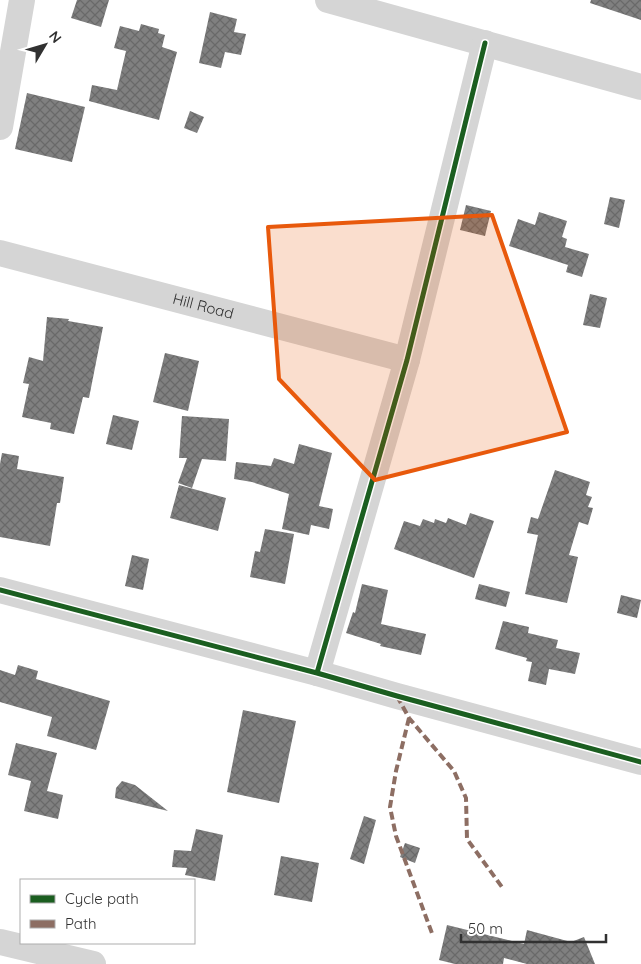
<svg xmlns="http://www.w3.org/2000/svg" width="641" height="964" viewBox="0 0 641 964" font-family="Quicksand,sans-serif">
<defs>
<pattern id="building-cross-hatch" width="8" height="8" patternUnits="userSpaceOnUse" patternTransform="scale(1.25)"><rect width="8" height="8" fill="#808080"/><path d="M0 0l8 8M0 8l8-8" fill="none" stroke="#696969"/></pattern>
</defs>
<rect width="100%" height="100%" fill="#fff"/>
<path fill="url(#building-cross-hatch)" d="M77,0H109L101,27L71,18Z
M591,0H641V20L590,3Z
M210,12L237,19L234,32L246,34L241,55L225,52L221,68L199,63Z
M141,24L159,29L158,33L165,35L162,47L177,52L159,120L89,101L92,85L117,90L126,51L114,48L120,26L139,31Z
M27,93L85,107L72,162L15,149Z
M190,111L204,117L197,133L184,128Z
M610,197L625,200L619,228L604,224Z
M466,205L491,211L485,236L460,230Z
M539,212L567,221L562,237L567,239L565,247L589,254L582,277L566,272L568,265L509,246L518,219L535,225Z
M590,294L607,298L600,328L583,325Z
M47,317L69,319L68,321L103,327L89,398L83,397L74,434L50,429L51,423L22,417L29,384L23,383L29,357L43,361Z
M165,353L199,361L188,411L153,402Z
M113,415L139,421L132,450L106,444Z
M182,416L229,419L226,461L202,459L192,488L178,483L187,458H179Z
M299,444L332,453L319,506L333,509L329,529L311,525L309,535L282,529L289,494L252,482L234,479L236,462L271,466L274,458L294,464Z
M2,453L19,456L17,469L64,477L60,503H57L50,546L0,537V464Z
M555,470L590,482L586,495L592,497L588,507L593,508L588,525L579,522L569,555L578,557L567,603L525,594L538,535L527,533L531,517L538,519Z
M179,485L226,498L218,531L170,518Z
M470,513L494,521L474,578L394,549L404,521L420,526L423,519L434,523L435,519L446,523L448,518L466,525Z
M265,529L294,534L285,584L250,577L255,551L260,552Z
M132,555L149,559L143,590L125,586Z
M362,584L388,590L381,624L426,634L421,655L380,646L381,644L346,633L353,612L355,613Z
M479,584L510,592L506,607L475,599Z
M621,595L641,600L637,618L617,613Z
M503,621L529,627L528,633L558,640L556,648L580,653L575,674L549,669L546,685L528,681L532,662L526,661L527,658L495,649Z
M18,665L38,671L36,679L110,701L96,750L47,736L52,717L0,702V670L15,675Z
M243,710L296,721L279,803L227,792Z
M16,743L57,753L47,791L63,795L58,819L24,811L31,781L8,775Z
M122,781L135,785L168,811L115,798L116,788Z
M364,816L376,820L364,864L350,859Z
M196,829L223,835L215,881L185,875L187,868L172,867L174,850L191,851Z
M405,843L420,848L415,863L400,857Z
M281,856L319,863L312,902L274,895Z
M447,925L524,944L527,930L571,942L584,937L595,964H527L504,958L503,964H455L439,960Z"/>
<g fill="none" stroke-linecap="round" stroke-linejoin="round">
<g stroke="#d5d5d5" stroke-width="26">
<path d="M328,0L641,87"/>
<path d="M0,127L22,0"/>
<path id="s1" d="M0,253L407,360"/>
<path d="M0,590L317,673L397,696L641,762"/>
<path d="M317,673L407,360L485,43"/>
<path d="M0,942L93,964"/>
</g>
<path stroke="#8d6e63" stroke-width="4" stroke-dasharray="8 4" stroke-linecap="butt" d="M397,696L409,718L454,771L466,798L467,839L502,887
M409,718L396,771L390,807L396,836L433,936"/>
<g stroke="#fff" stroke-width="8">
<path id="cycleway" d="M0,590L317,673L397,696L641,762
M317,673L407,360L485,43"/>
</g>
<use href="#cycleway" stroke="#1b5e20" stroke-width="5"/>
</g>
<path fill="#e8590c" fill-opacity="0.2" stroke="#e8590c" stroke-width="4" stroke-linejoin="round" d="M492,215L567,432L375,480L279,379L268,227Z"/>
<g text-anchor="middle" stroke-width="5" stroke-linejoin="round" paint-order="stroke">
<g font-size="15" fill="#313131" stroke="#fff">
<text dy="5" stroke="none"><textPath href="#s1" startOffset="210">Hill Road</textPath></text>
</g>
</g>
<rect x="20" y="879" width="175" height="65" fill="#ffffff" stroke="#adadad"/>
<rect x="30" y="895" width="25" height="8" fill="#1b5e20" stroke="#adadad"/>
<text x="65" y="904" font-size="15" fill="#313131">Cycle path</text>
<rect x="30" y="920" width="25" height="8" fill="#8d6e63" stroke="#adadad"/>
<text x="65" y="929" font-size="15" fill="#313131">Path</text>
<g transform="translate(45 45) rotate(52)" stroke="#ffffff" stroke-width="4" paint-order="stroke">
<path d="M0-4L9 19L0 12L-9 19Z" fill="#313131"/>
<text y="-8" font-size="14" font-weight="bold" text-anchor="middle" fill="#313131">N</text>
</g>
<path d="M461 934v8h145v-8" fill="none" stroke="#313131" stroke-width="2.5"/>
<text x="468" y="934" font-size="15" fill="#313131" stroke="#ffffff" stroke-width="4" paint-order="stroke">50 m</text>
</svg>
